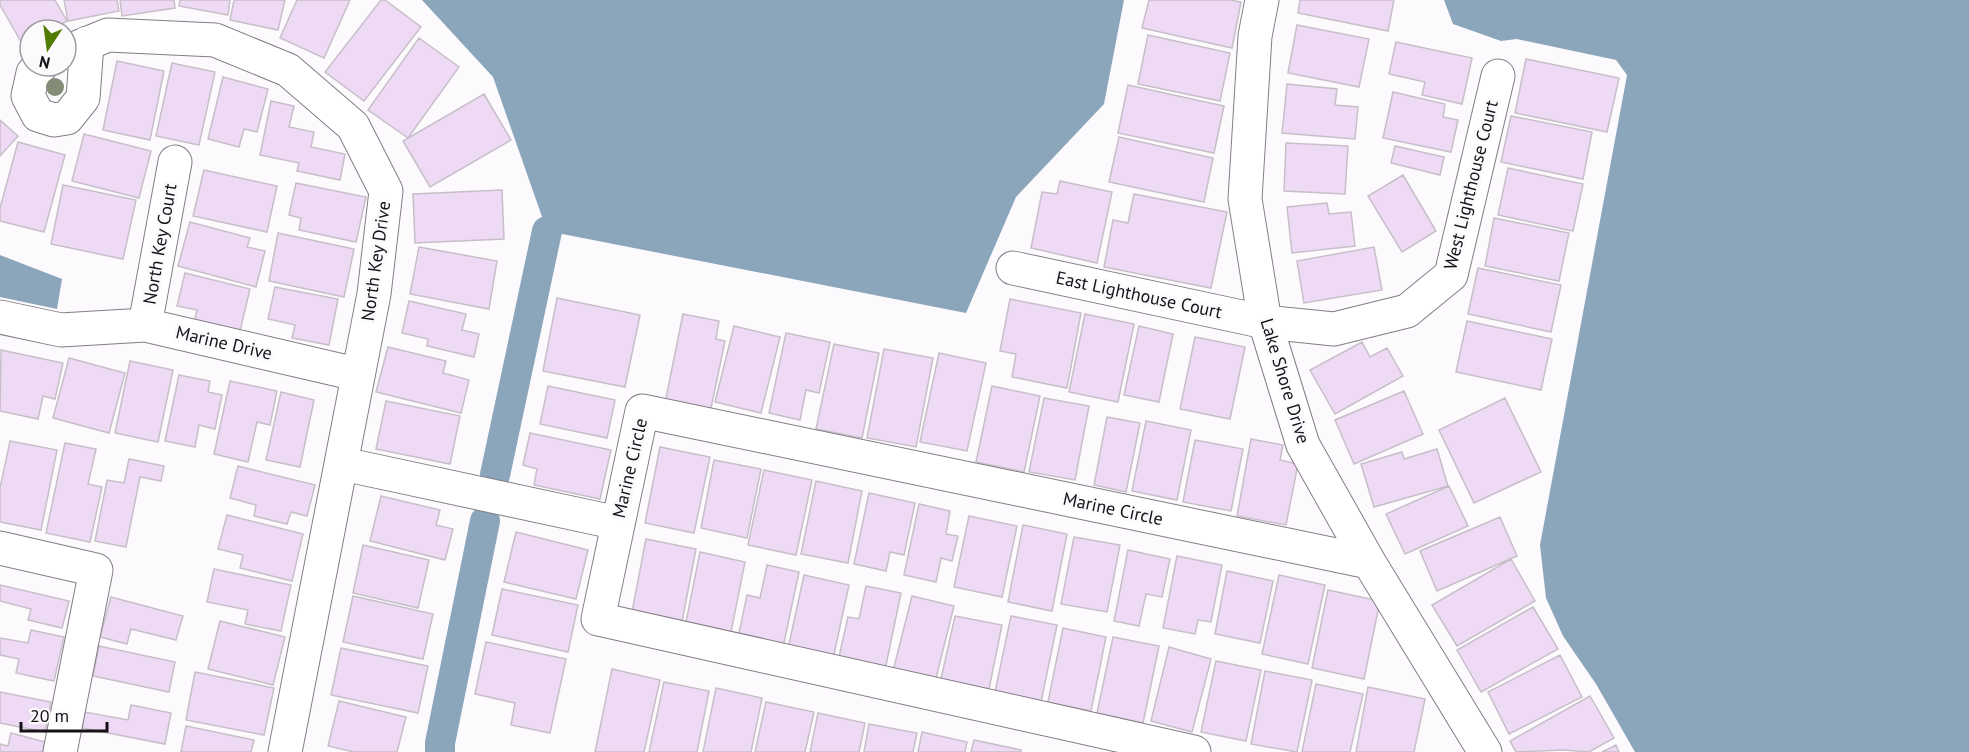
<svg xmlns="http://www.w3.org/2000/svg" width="1969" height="752" viewBox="0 0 1969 752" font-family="'PT Sans',sans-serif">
<rect width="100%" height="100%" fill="#fdfafe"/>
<path fill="#8ba6bb" d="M422,0H1124L1104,104L1016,197L966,313L547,231L493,77Z
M1444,0H1969V752H1635L1596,684L1563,636L1546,598L1540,545L1627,75L1616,60L1517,39L1501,41L1453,24Z
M0,255L62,279L57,309L0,297Z"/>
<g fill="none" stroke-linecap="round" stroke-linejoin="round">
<path stroke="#8ba6bb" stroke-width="30" d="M495,475L547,231
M440,752V743L485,521"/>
</g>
<path fill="#eedaf5" stroke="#c6bfc8" stroke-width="1.5" d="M0,0H55L67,21L51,30H30V42L23,45L0,5Z
M64,0H117L119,11L68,21Z
M120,0H174L175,8L122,16Z
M180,0H230L228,15L179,6Z
M234,0H285L278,30L230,20Z
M297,0H350L324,58L280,38Z
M381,0H385L421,27L364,101L325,72Z
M1149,0H1230L1241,2L1232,48L1142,28Z
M1300,0H1394L1388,31L1298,13Z
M1297,25L1369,39L1359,87L1288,73Z
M1148,35L1230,53L1220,101L1138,84Z
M419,38L459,67L408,138L368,110Z
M1396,42L1472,58L1462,104L1422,95L1425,82L1389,74Z
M1526,59L1619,78L1607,132L1515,113Z
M117,61L164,71L150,140L103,130Z
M172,63L215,72L199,145L156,136Z
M223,77L268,89L257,132L244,129L239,147L208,139Z
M1287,84L1337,89L1335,105L1358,107L1355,139L1282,133Z
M1128,85L1224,106L1214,153L1118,133Z
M1393,92L1445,104L1443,117L1458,120L1451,152L1383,138Z
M484,94L511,140L430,187L403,141Z
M271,101L294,106L289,127L314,132L311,147L345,154L340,180L297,171L299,163L260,155Z
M1511,116L1592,132L1583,179L1501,162Z
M0,120L18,136L0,156Z
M84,134L151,151L139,198L72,181Z
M1119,137L1213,158L1204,202L1109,182Z
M18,142L65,155L44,232L0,221V208Z
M1286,143L1348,146L1345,194L1284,191Z
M1395,146L1444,157L1440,175L1391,163Z
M1508,168L1583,184L1573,231L1498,215Z
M204,170L277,186L267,232L193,216Z
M1403,175L1436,231L1402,252L1368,196Z
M1060,181L1112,192L1097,263L1031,248L1042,192L1057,194Z
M296,183L366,197L356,242L299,230L301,218L289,215Z
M63,185L136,200L123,259L51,244Z
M502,190L504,239L415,243L413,194Z
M1134,194L1227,212L1211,288L1104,267L1113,220L1128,223Z
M1327,203L1329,214L1351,212L1355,246L1292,253L1287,207Z
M1494,218L1569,233L1559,281L1485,266Z
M190,222L250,238L247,247L265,251L256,287L178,266Z
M278,233L354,249L344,297L269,281Z
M419,247L497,261L489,309L410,294Z
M1374,247L1382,290L1304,303L1297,261Z
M1478,268L1561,285L1551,332L1468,314Z
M185,273L250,289L239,335L194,324L197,310L177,306Z
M275,287L338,299L329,345L292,338L295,325L268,319Z
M557,298L640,315L625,387L543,371Z
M1010,299L1081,313L1067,388L1012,377L1016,354L1000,351Z
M409,301L466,314L462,330L479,334L474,357L427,346L428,339L402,333Z
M683,314L719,321L716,339L725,341L710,413L665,403Z
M1085,314L1134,324L1118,402L1069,392Z
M1467,321L1552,339L1541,390L1456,372Z
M734,326L780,337L761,413L715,402Z
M1139,326L1173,334L1159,402L1124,395Z
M786,333L830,342L819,393L806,390L800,420L769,413Z
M1195,337L1245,347L1230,419L1180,409Z
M1362,342L1370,357L1387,348L1403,376L1335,414L1310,370Z
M834,344L879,353L862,438L816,429Z
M388,347L446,361L443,373L469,380L461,413L376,392Z
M884,349L933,358L916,447L867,438Z
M1,350L63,363L55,399L43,396L38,419L0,411Z
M939,353L986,363L967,451L920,442Z
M69,358L125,373L109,433L53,418Z
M130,361L173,370L158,442L115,433Z
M179,375L210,381L208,392L222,395L215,429L199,425L195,447L165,441Z
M230,381L277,391L270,425L257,422L248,462L214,454Z
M548,386L615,400L607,438L540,424Z
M992,386L1040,396L1024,472L976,462Z
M1404,391L1423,434L1354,464L1335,420Z
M281,392L314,400L300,467L266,460Z
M1044,398L1089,406L1075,480L1029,472Z
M1505,398L1541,472L1474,503L1439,430Z
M386,401L460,416L450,464L376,449Z
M1107,417L1140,423L1126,492L1094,485Z
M1146,421L1191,430L1177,500L1132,491Z
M530,433L611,450L600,499L534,485L537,469L523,465Z
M1251,439L1283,445L1280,460L1298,464L1286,525L1237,516Z
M1195,440L1243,449L1231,511L1183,502Z
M10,441L57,450L41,530L0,522V488Z
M65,443L96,449L88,484L102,487L90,542L46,533Z
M660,447L710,457L694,533L645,523Z
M1437,449L1448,486L1374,507L1361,464L1402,452L1404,459Z
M129,459L164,466L161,481L140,477L126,547L95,541L107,480L124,483Z
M714,460L761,469L747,538L701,528Z
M238,466L315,485L307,516L291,512L287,524L254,516L256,505L230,498Z
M764,470L812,480L796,555L748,545Z
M816,481L862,491L848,563L801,554Z
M1449,486L1468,526L1405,554L1386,514Z
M869,493L915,503L904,555L890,552L886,571L854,564Z
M381,496L440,510L436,525L453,529L445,560L370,541Z
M919,504L950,511L946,534L958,536L952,561L941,558L936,582L904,575Z
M227,515L303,534L292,581L240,568L243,555L218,549Z
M969,516L1017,526L1002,597L954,587Z
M1500,517L1517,556L1437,591L1420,551Z
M1023,525L1067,534L1052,611L1008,602Z
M516,532L588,550L576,599L504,582Z
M1074,537L1120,545L1107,612L1061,604Z
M646,539L696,549L681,627L631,617Z
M363,545L429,560L418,608L353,593Z
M1128,550L1170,559L1162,597L1146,594L1139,626L1114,621Z
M700,552L745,562L730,637L685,627Z
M1177,556L1222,565L1211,622L1198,620L1195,634L1163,628Z
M1511,559L1535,601L1457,646L1432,605Z
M767,565L799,572L783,647L738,638L747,595L760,598Z
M214,569L291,585L281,631L245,624L248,610L207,602Z
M1227,571L1273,581L1260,643L1215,634Z
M804,575L849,585L833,659L788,649Z
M1279,575L1325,585L1308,664L1262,654Z
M0,585L69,601L62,628L28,620L31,609L0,601Z
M866,586L901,593L885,670L838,661L848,617L859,619Z
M502,589L578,605L568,652L492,635Z
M1328,590L1380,601L1364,679L1312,668Z
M353,596L433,614L423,659L343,642Z
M912,596L954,606L935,682L893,671Z
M111,597L183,616L176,640L131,629L127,644L100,637Z
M1533,607L1558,649L1481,692L1457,650Z
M955,616L1002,625L989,689L941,679Z
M1011,616L1057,625L1041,702L995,692Z
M220,621L285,637L273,685L208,669Z
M1063,628L1106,637L1091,711L1048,702Z
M31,630L64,637L54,681L16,673L19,659L0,655V638L28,643Z
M1113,637L1159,646L1143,723L1097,713Z
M486,642L566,659L550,733L511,725L515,703L475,694Z
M99,646L175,662L169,692L93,676Z
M1169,647L1211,659L1192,732L1151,721Z
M341,648L428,666L418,713L331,695Z
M1560,655L1582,697L1509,734L1488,692Z
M1216,661L1261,670L1246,741L1201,732Z
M612,669L660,680L644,752H595Z
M1265,671L1312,680L1297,752L1251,744Z
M195,672L274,688L264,735L186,720Z
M664,682L709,691L697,752H649Z
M1316,684L1363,694L1350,752H1302Z
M1368,687L1425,699L1414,752H1356Z
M716,688L762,698L751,752H703Z
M0,692L51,702L45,732L0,723Z
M1590,696L1614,738L1589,752L1564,750L1516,752L1510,741Z
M339,701L406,717L397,752H354L328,746Z
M766,702L814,712L805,752H755Z
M131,705L171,713L165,744L82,728L85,712L128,720Z
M818,713L865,723L859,752H810Z
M869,724L917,733L913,752H864Z
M186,726L254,740L251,752H181Z
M922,732L967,742L965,752H918Z
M11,733L45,742L43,752H0V744L8,746Z
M974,740L1021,750V752H971Z
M1616,745L1619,752H1602Z"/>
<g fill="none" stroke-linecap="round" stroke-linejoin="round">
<g stroke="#837d86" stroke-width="35">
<path id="street" d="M1262,0L1255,36L1245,199L1265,322L1303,445L1369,562L1485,752
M66,52L108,35L215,40L288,70L353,126L386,191L374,294L285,752
M41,66L33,73L28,96L38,115L54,120L67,118L83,98L87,43
M1013,268L1265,322L1334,329L1407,311L1451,275L1498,76
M0,317L61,330L145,325L356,374
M145,325L175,162
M343,464L618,523
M0,548L96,570L60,752
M1194,752L598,619L642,411L1369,562"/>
</g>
<use href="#street" stroke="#fff" stroke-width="33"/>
</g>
<circle fill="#828c76" cx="55" cy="87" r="9"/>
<g text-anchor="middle" stroke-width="6" stroke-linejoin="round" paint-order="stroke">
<g font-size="18" fill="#151316" stroke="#fdfafe">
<text transform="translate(1471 185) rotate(-76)" y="6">West Lighthouse Court</text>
<text transform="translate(160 244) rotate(-80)" y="6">North Key Court</text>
<text transform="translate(376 261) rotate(-82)" y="6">North Key Drive</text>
<text transform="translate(1139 295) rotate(12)" y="6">East Lighthouse Court</text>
<text transform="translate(224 343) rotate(13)" y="6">Marine Drive</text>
<text transform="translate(1285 381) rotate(73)" y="6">Lake Shore Drive</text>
<text transform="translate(630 468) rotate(-77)" y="6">Marine Circle</text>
<text transform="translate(1113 509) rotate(12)" y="6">Marine Circle</text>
</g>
</g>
<g transform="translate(48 48) rotate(193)"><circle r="28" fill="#fdfafe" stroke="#a09ea1" stroke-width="1.5"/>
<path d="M0-4.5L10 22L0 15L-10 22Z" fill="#507c01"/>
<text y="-9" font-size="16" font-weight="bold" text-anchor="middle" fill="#151316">N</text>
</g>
<path d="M21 722v9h86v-9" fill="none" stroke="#151316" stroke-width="3"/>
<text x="30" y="722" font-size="18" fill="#151316" stroke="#fdfafe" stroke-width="4.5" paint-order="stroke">20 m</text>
</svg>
